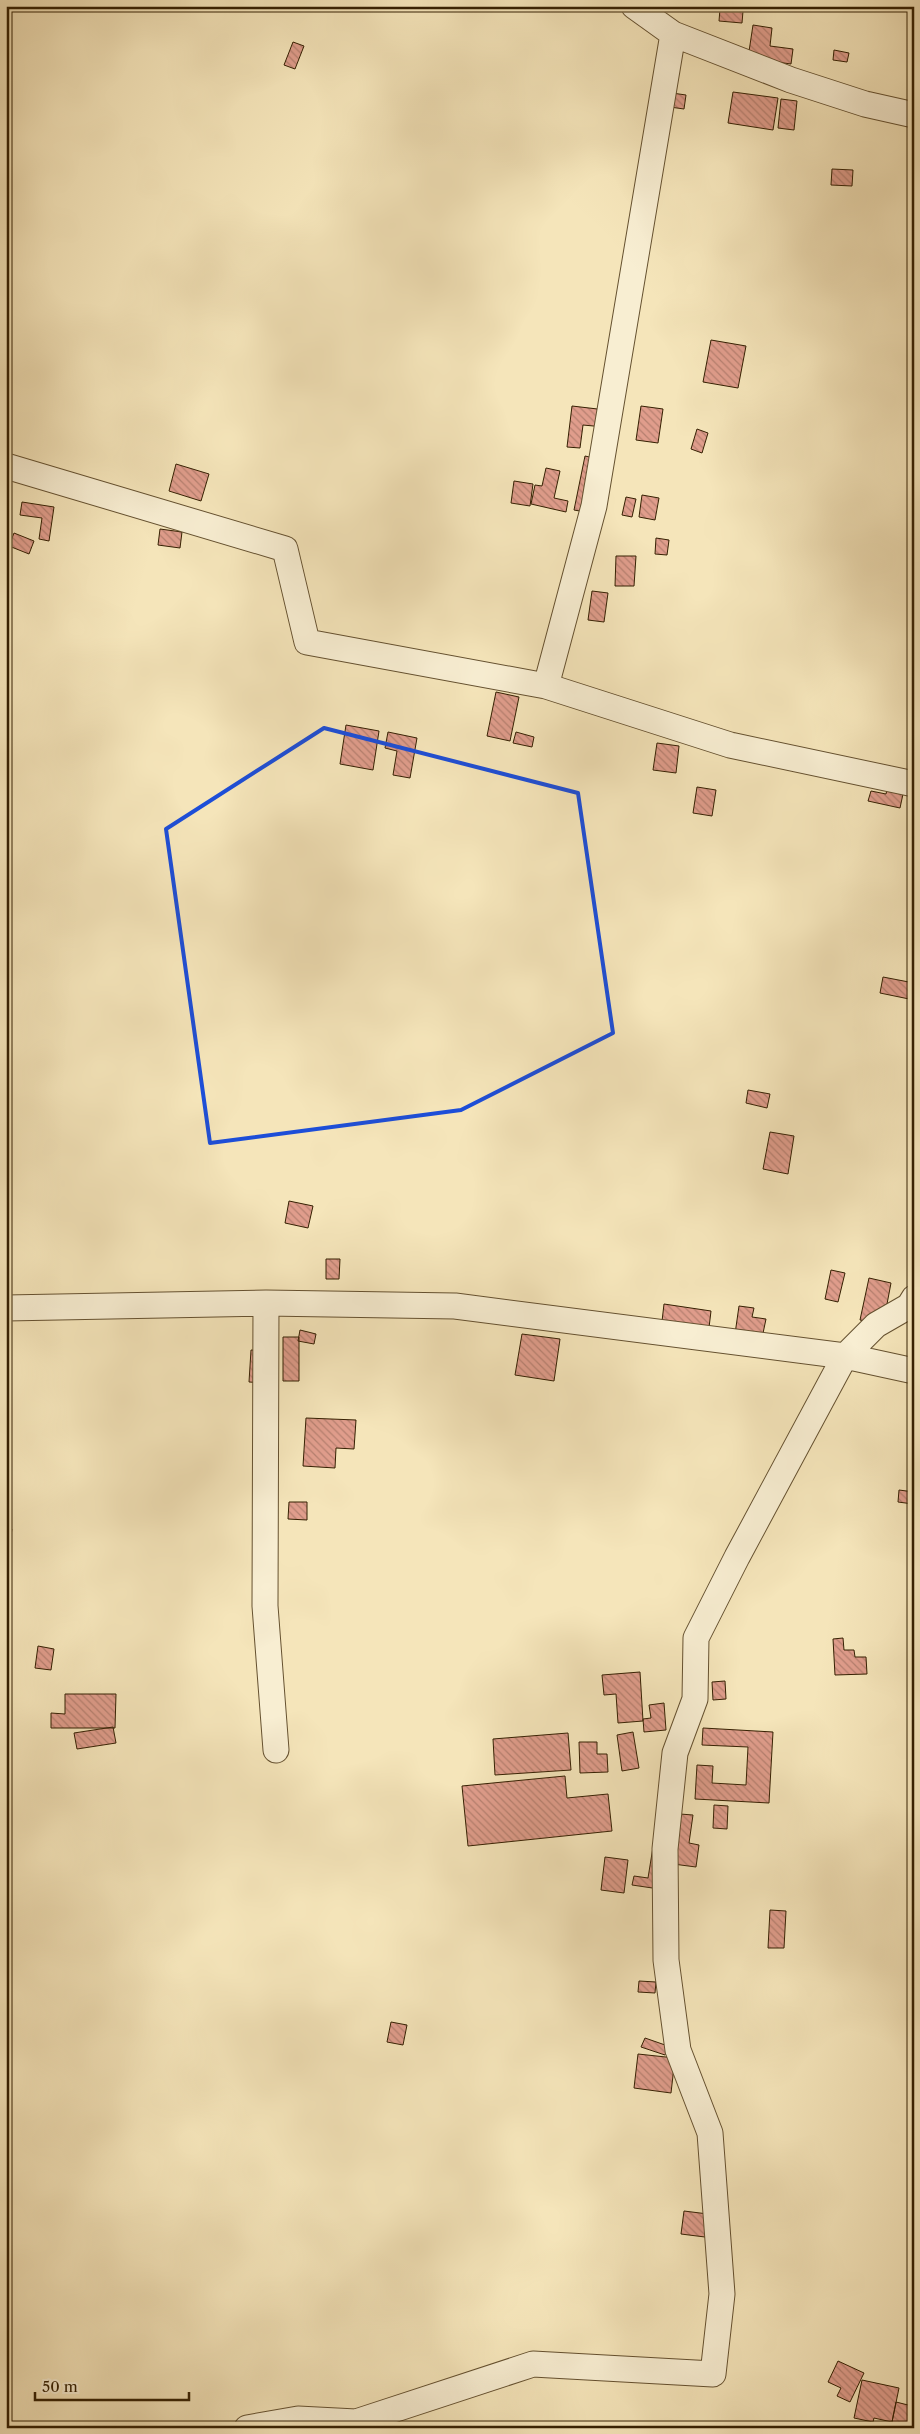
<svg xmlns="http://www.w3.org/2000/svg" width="920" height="2434" viewBox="0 0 920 2434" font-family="'Libre Caslon Text',serif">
<defs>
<pattern id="building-back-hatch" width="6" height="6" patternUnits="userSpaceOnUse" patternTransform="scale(1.25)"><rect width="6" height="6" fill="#e09d8c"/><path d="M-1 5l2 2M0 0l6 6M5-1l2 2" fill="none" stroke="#b68070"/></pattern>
</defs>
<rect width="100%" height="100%" fill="#f5e5ba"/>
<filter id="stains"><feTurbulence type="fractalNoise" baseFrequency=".004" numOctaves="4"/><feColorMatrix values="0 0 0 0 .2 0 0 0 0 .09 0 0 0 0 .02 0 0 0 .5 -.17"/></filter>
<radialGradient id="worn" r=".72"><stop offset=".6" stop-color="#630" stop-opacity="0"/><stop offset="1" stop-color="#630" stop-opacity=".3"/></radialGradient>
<path fill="url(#building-back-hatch)" stroke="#352002" d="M501,6H512L511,10L500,9Z
M720,9L743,11L742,23L719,21Z
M753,25L772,28L770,46L793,49L791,64L748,58Z
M293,42L304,46L295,69L284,65Z
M834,50L849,53L847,62L833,60Z
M665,92L686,95L684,109L663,106Z
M733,92L778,98L773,130L728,123Z
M781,99L797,101L794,130L778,128Z
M832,169L853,170L852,186L831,185Z
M711,340L746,346L738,388L703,382Z
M572,406L606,410L604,427L583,425L580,448L567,447Z
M641,406L663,409L658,443L636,440Z
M697,429L708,433L702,453L691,449Z
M585,456L602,460L591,513L574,510Z
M176,464L209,474L201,501L169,491Z
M546,468L560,471L554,498L568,501L566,512L531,504L535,485L542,486Z
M514,481L533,484L530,506L511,503Z
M642,495L659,498L655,520L639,517Z
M626,497L636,499L632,517L622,515Z
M22,502L54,507L49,541L39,539L42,518L20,515Z
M160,529L182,532L180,548L158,545Z
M14,533L34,541L29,554L9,546Z
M656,538L669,540L667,555L655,554Z
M616,556H636L634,586H615Z
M592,591L608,593L604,622L588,620Z
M496,692L519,697L510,741L487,736Z
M346,725L379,731L373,770L340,764Z
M388,732L417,738L410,778L393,775L397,751L385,748Z
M516,732L534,737L532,747L513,743Z
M657,743L679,746L676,773L653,770Z
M890,777L906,780L900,808L868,801L871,791L886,794Z
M697,787L716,790L712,816L693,813Z
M883,977L914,983V1000L880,993Z
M748,1090L770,1094L767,1108L746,1103Z
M770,1132L794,1136L788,1174L763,1169Z
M289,1201L313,1206L308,1228L285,1223Z
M326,1259H340L339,1279H326Z
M831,1270L845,1273L838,1302L825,1299Z
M869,1278L891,1283L883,1325L860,1320Z
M664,1304L711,1311L708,1336L661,1330Z
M739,1306L754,1308L752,1317L766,1319L762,1338L735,1334Z
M300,1330L316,1334L314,1344L298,1341Z
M522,1334L560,1339L554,1381L515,1375Z
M283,1337H299V1381H283Z
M251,1350L268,1351L266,1383L249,1382Z
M306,1418L356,1420L354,1449L336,1448L335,1468L303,1466Z
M899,1490L914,1492L913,1504L898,1502Z
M289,1502H307V1520L288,1519Z
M6,1528L12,1529L9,1548H6Z
M843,1638L844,1650H854L855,1657H866L867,1674L835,1675L833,1639Z
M38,1646L54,1649L51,1670L35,1668Z
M640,1672L643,1721L618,1723L616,1694L604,1695L602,1675Z
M725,1681L726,1699L713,1700L712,1682Z
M65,1694H116L115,1728H51V1713L65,1714Z
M664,1703L666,1730L644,1732L643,1719L651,1718L649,1705Z
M113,1727L116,1743L77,1749L74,1733Z
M703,1728L773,1732L769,1803L695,1799L697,1765L713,1766L712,1783L746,1785L748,1747L702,1745Z
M633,1732L639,1768L622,1771L617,1735Z
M568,1733L571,1770L495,1775L493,1739Z
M579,1742H597V1754H607L608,1772L580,1773Z
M565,1776L567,1798L608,1794L612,1831L468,1846L462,1786Z
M714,1805L728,1806L727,1829L713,1828Z
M680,1814L693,1815L689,1843L699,1845L696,1867L673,1864Z
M653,1847L666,1890L632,1885L634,1876L648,1878Z
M605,1857L628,1860L624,1893L601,1890Z
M770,1910L786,1911L784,1948H768Z
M639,1981L656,1982L655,1993L638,1992Z
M391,2022L407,2025L403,2045L387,2042Z
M645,2038L668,2046L665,2055L641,2047Z
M638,2054L675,2058L671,2093L634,2088Z
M684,2211L724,2216L721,2239L681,2234Z
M838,2361L864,2373L850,2402L837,2396L841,2388L828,2382Z
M862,2380L899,2388L892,2422L874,2418L873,2422L854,2418Z
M896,2402L912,2406L907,2428L891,2427Z"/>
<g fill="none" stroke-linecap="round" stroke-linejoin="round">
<g stroke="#655130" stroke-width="27">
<path id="minor" d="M634,6L673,34L791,80L865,104L914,115
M6,466L285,549L307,642L546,686L730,745L914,784
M546,686L594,506L673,34
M266,1303L265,1606L276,1750
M6,1308L266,1303L455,1306L845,1356L914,1371
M356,2422L533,2364L713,2374L722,2294L710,2133L678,2050L666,1960L665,1849L675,1753L695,1699L696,1638L737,1557L845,1356L876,1325L909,1306L914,1298
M247,2428L298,2419L356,2422L359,2428"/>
</g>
<use href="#minor" stroke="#f8eed2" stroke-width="25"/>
</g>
<path fill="none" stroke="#1d4ed8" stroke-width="4" stroke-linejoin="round" d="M324,728L578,793L613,1033L461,1110L210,1143L166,829Z"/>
<rect width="920" height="2434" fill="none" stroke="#f5e5ba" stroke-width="25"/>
<rect x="8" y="8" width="905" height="2419" fill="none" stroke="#352002" stroke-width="2.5"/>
<rect x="12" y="12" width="895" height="2409" fill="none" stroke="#352002"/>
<path d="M35 2392v8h154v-8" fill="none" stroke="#352002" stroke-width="2.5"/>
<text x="42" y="2392" font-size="15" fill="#352002" stroke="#f8eed2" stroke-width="4" paint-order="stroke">50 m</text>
<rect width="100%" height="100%" filter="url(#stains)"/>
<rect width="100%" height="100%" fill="url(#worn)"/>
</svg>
